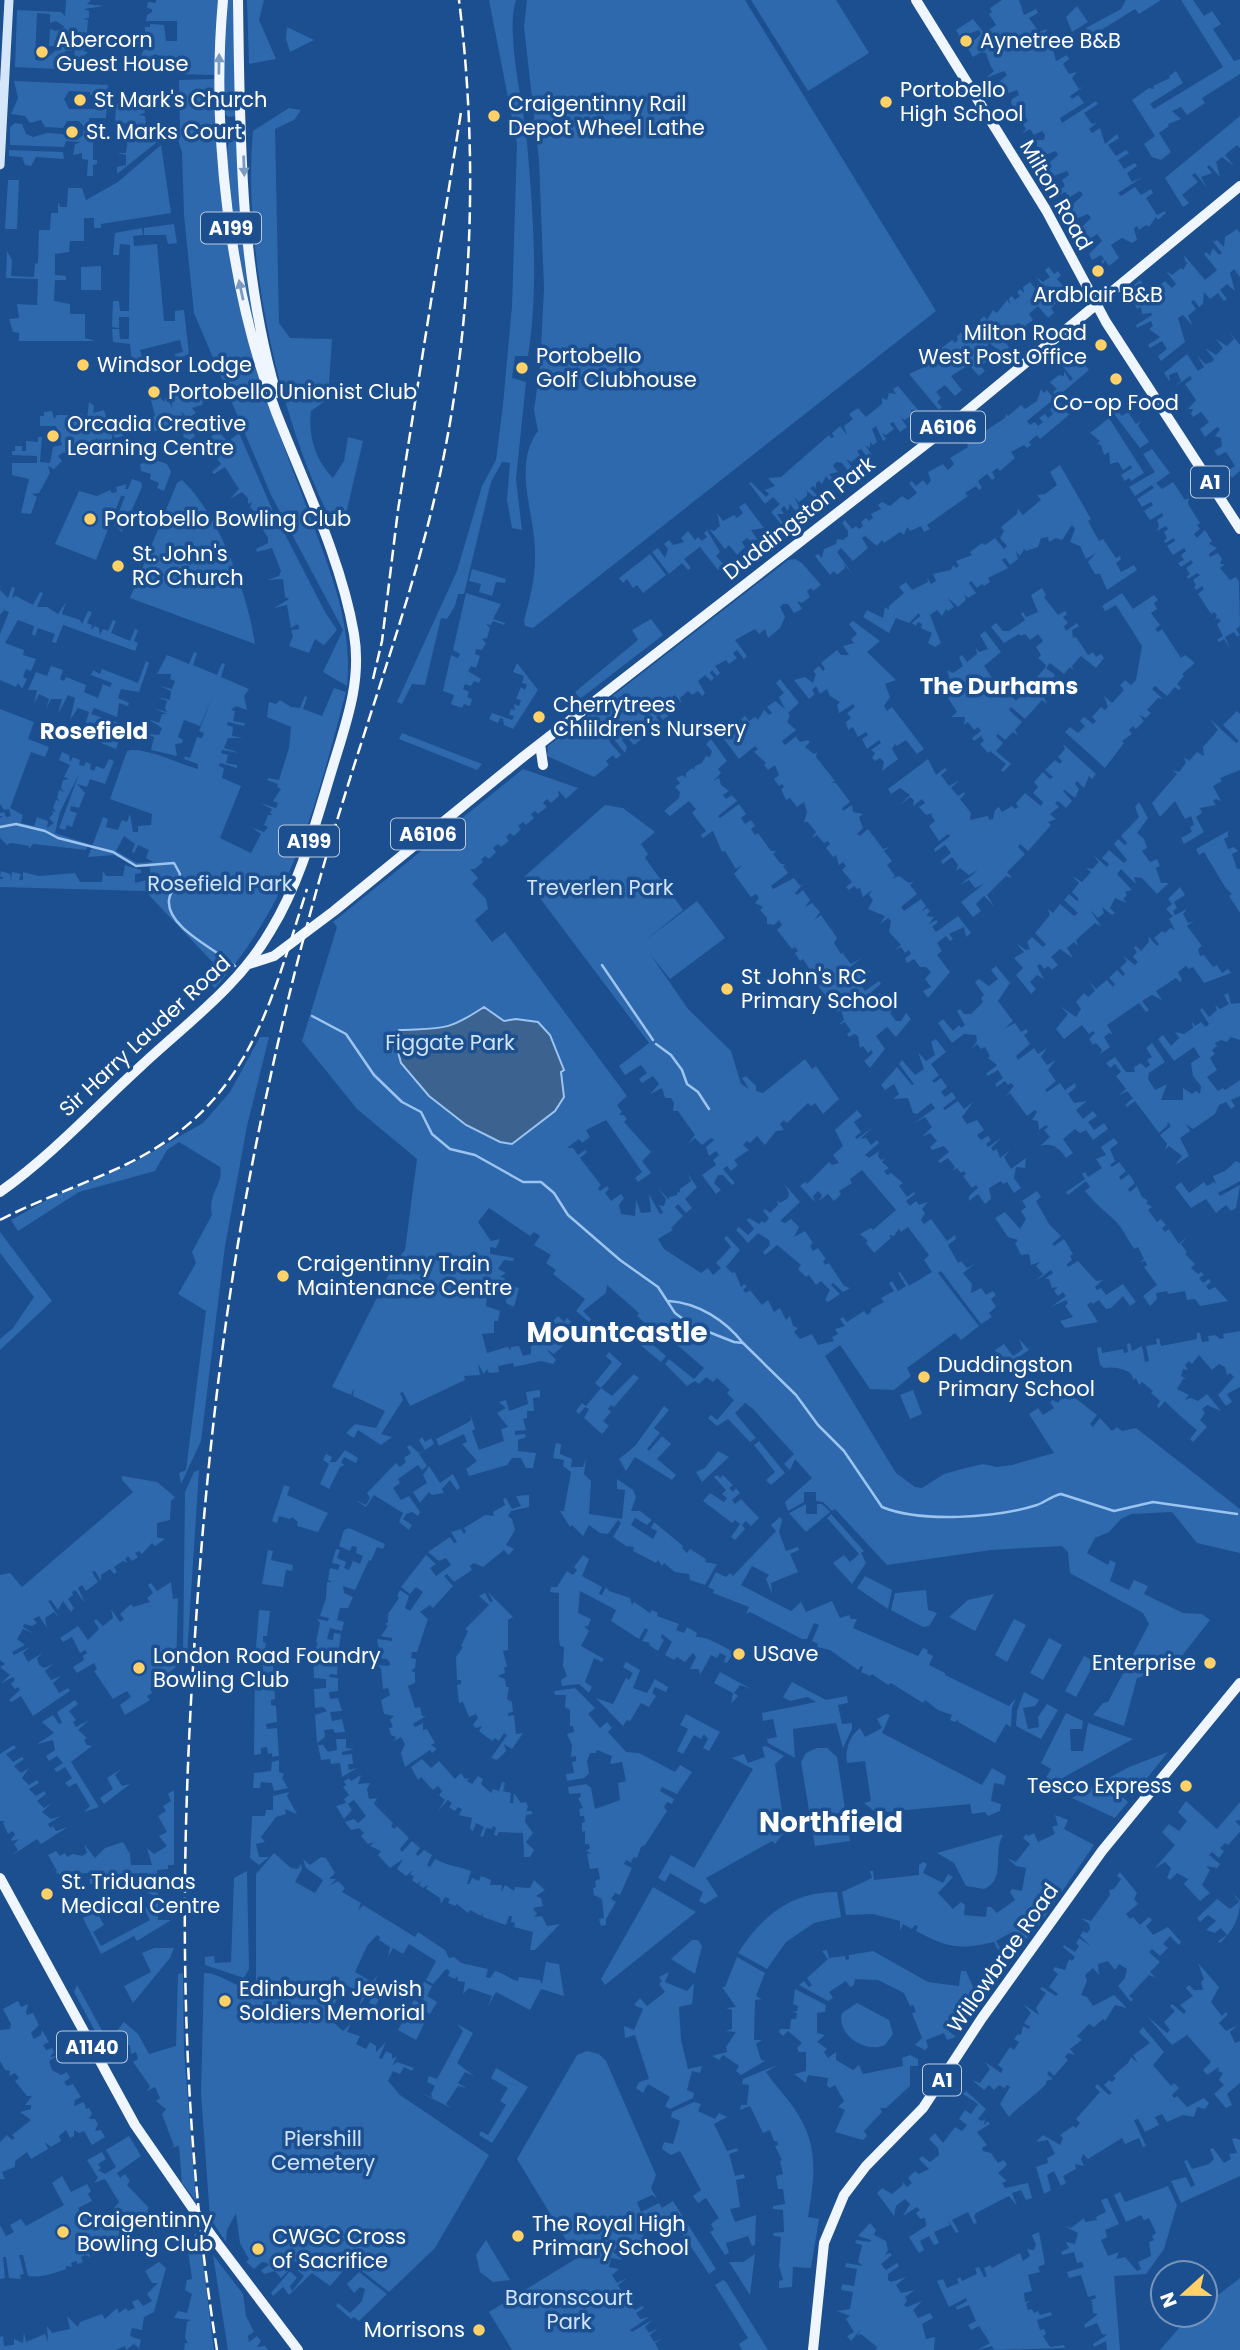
<svg xmlns="http://www.w3.org/2000/svg" width="1240" height="2350" viewBox="0 0 1240 2350" font-family="Poppins,sans-serif">
<rect width="100%" height="100%" fill="#1b4f8f"/>
<path fill="#2e69ad" fill-rule="evenodd" d="M66,0H91L87,4L104,6L84,9L89,11V18L83,19L88,20L87,33L83,32L82,35L102,37L101,41L84,40L88,43L83,51L88,52L81,59H74L75,47L72,51H65V62L60,59L59,69L15,67L17,10L61,12L65,16ZM37,13L50,14V23L56,21L65,27L56,31L50,29L49,46H55V51L43,61L35,60Z
M156,0H219L214,75L177,74V59L169,58V55L165,58L155,54L151,57L150,68L149,63H143L144,59H140L144,49L141,44L131,43V40H150L145,37V27H150V24L164,25L166,41H177V21H146L147,15L152,12V9L147,8L148,2L156,3Z
M224,0H233L236,116L229,117L224,114Z
M247,0H264L259,20L276,59L249,64Z
M489,0H516C505,32 524,106 527,143C533,212 539,287 528,356H515L512,378L526,382L516,479L522,530L512,528L507,500L510,463L502,462L491,482L464,594H458L455,606L447,619L441,618L425,685L412,684L402,704L397,702L457,571L482,486L496,460L503,405L512,306L517,144Z
M527,0H745L936,311L533,628L525,626L524,621C530,597 536,577 535,552C535,513 512,466 538,431L534,410L540,368L544,288L539,160L524,27Z
M751,0H836L869,53L808,91Z
M1002,0H1019L1024,15L1036,9L1038,13L1029,18L1037,29L1035,33L1048,29L1040,38L1047,45L1059,43L1053,49L1056,61L1067,55L1069,59L1063,64L1069,74L1077,72L1072,78L1079,89L1086,85L1070,96L1072,99L1078,95L1084,103L1060,118L1062,123L1096,101L1098,104L1084,113L1092,124L1097,123L1089,129L1092,133L1100,128L1105,144L1117,134L1119,138L1108,145L1116,156L1126,150L1129,153L1118,160L1124,169L1135,163L1137,166L1127,173L1132,182L1143,177L1118,193L1121,196L1135,187L1141,195L1151,189L1153,193L1146,198L1157,215L1165,211L1166,213L1158,220L1156,217L1149,227L1146,225L1139,230L1137,226L1134,228L1137,240L1132,243L1122,238L1111,245L1119,258L1109,266L1105,260L1103,264L1101,262L1104,259L1101,255L1089,262L1092,260L1089,254L1102,241L1097,234L1085,243L1077,232L1091,218L1088,214L1073,220L1066,210L1083,195L1080,191L1070,197L1065,192L1059,196L1056,192L1065,186L1062,180L1069,175L1067,171L1048,178L1043,168L1058,155L1056,151L1037,158L1040,151L1034,154L1033,151L1037,148V140H1044L1045,135L1042,131L1034,135L1030,129L1021,134L1026,129L1023,124L1028,121L1022,112L1016,115L1014,111L1009,112L1016,108L1011,104L1012,99L1019,95L1017,90L998,97L992,88L1007,75L1004,71L986,78L994,71L991,67L983,72L991,67L986,53L981,52L973,57L967,47L981,34L979,30L960,37L956,30L973,19L984,33L996,25L989,14L992,12L990,8Z
M1126,0H1161L1139,14L1135,9L1098,32L1102,38L1095,42L1086,28L1121,9Z
M1181,0H1193L1204,16L1212,11L1221,24L1213,29L1234,61L1240,59V74L1202,98L1205,103L1187,115L1181,107L1172,111L1181,119L1168,124L1169,126L1159,133L1171,152L1161,160L1152,157L1144,144L1155,136L1132,100L1149,88L1154,89L1153,86L1170,78L1169,76L1176,71L1183,83L1150,104L1154,109L1223,67Z
M1077,6L1088,22L1072,32L1066,17Z
M287,27L314,40L290,52L286,39Z
M214,79C216,175 228,270 255,362C271,416 293,469 312,522C332,575 353,628 347,686L323,672L343,630L271,495L194,313L184,215L182,152L176,134L180,130L179,80Z
M14,81L108,85L106,118H89L90,123L106,124L104,130L93,134V160H97V164L93,165V176H87L88,160L82,159V153L73,155L75,144L81,142L66,141L64,147L10,145V127L15,123L22,124L26,134L33,137L47,133L63,134L66,139L77,140L83,135L84,127L79,121H67L63,128L45,127L41,120L30,123L25,116L11,114L18,98ZM69,91L90,92V95L95,96V109H69L64,99Z
M116,104H124V109L129,110L130,104H139V110L144,105L145,113L139,115L145,116L146,124L140,125V130H146L147,138L157,142L117,174V167L126,165V155L117,153H126L130,124L115,122Z
M289,108L301,110L294,120L275,129L279,323L290,338L332,339L328,399L311,411C308,436 315,460 333,478L344,461L348,437L363,441L346,514L336,530C279,424 242,250 253,131Z
M1240,116V148L1237,145L1225,155L1234,166L1222,157L1216,162L1220,177L1209,165L1207,167L1212,173L1201,177L1207,188L1195,173L1192,175L1198,182L1182,195L1189,203L1183,207L1165,178Z
M236,135L241,222L255,322L251,323C242,285 216,169 231,136Z
M161,145L171,213L101,224V228H94V218H84V241H70L69,252L55,254V275L66,276V280H55L54,301L70,304V314H85V338L95,341H19V333L13,332L9,319L19,318L17,304L37,305L38,279L6,278L7,251L12,260L11,276L34,277L35,264L38,263L39,230H50L51,213H58V201L60,207H67L68,188H82L86,200L118,182Z
M9,150L63,152L64,159L36,157L31,166L25,165L22,157L9,156Z
M8,180H19L17,229H5Z
M174,224L177,243L168,244L166,235H144V228Z
M142,228L143,235L133,236L134,246L157,244L164,321H175V311L184,310L189,354L176,360L175,354L183,352L180,340L140,350L143,361L152,359L154,365L144,368L142,361L143,368L137,369L135,364L134,370L122,373L119,366L132,363L130,344L113,342L112,329H119L120,339H129V317H119V328L112,327L113,301H119L120,311H129L130,245L120,244L119,255H113L115,233Z
M1237,229L1240,233V277L1234,269L1230,273L1235,291L1227,284L1220,290L1227,299L1224,301L1218,293L1210,299L1204,292L1203,304L1199,307L1194,300L1191,302L1196,309L1188,316L1193,326L1183,315L1178,318L1185,342L1161,361L1158,356L1167,349L1162,341L1150,348L1148,345L1160,337L1149,329L1153,326L1151,321L1137,328L1136,325L1152,315L1151,313L1142,314L1141,307L1137,309L1133,300L1123,305L1119,298L1140,280L1152,295L1156,289L1158,292L1162,288L1160,285L1165,281L1172,288L1176,284L1166,271L1172,275L1181,268L1183,270L1187,263L1193,268L1185,261L1184,255L1205,280L1217,270L1204,254L1206,252L1210,256L1213,248L1219,255L1222,253L1210,238L1214,242L1217,240L1224,247L1225,237Z
M101,266V290H81V267Z
M1049,267L1054,274L1058,271L1061,275L1057,279L1064,287L1071,282L1077,293L1072,297L1066,290L1053,289L1057,302L1051,308L1054,313L1048,318L1038,306L1029,314L1033,320L1026,325L1025,330L1019,323L1008,327L1006,334L1009,338L1005,342L1009,347L1004,354L989,343L983,353L988,360L981,366L985,371L979,376L969,365L951,376L962,390L955,396L945,385L936,392L941,398L937,402L942,407L939,410L909,374L924,367L922,363L935,354L937,356L941,353L939,350L952,340L955,343L958,340L957,336L970,326L972,328L976,326L980,330L984,326L980,320L984,316L987,320L993,310L997,313L1007,300L1010,304L1009,298L1012,296L1015,300L1020,296L1017,292L1020,289L1024,293L1023,287L1030,282L1038,292L1024,305L1050,284L1044,287L1036,277L1043,282L1050,277L1045,270Z
M1228,330L1240,345V471L1232,478L1227,471L1235,466L1226,452L1218,456L1214,451L1222,446L1221,438L1215,436L1220,429L1217,427L1205,437L1200,429L1209,422L1201,412L1193,417L1191,414L1193,409H1188L1196,400L1185,384L1192,379L1190,376L1174,387L1181,381L1177,372L1169,375L1170,382L1164,373L1187,354L1198,371L1204,367L1197,355L1205,364L1212,362L1214,359L1205,348L1216,355L1223,348L1216,339L1227,346L1234,339Z
M1078,357L1089,370L1057,397L1053,392L1057,389L1050,382L1059,375L1064,376V371L1070,381L1073,379L1060,363L1063,360L1074,367L1080,363Z
M207,386L202,405L192,408L196,413L188,418L180,411L195,436L190,440L183,437L184,432L180,430L178,435L172,433L171,427L169,432L163,431L161,426L160,431H153L151,426V431L136,432L135,428L126,435L125,424H121L123,436L115,438L112,432V439L101,443L96,438L95,444L76,452L74,448L71,449L72,454L67,457L64,452L58,456L62,461L54,469L48,466L50,473L39,493L32,494L37,497L31,514L21,513L29,479L12,475V463H37V456L12,455V451H15V446H22V451H26V441L38,442V437H42L40,462L50,463L53,447L62,445L56,426H40V416H44V412L52,411L54,419L57,415H74L78,418L81,413L87,419L89,402L94,406L93,413L104,410L107,420L124,416L126,423L155,416L151,400L160,397L164,402L167,396L172,408V395Z
M898,386L918,410H911L913,414L905,420L901,418L907,427L900,432L893,422L890,424L894,429L886,435L882,433L886,439L883,441L876,426L872,429L877,442L873,445L870,442V448L865,445L872,455L868,458L861,449L857,451L860,455L851,462L846,459L853,469L849,472L842,463L836,462L833,466L838,472L829,474L836,483L833,485L826,476L822,484L819,481L816,483V489L814,486L810,488L818,496L815,498L807,491V496L799,502L794,497L801,510L797,513L790,504L788,511L784,506L781,509L784,514H777L783,523L781,524L771,512L780,504L773,497L765,504L749,483L751,482L766,497L769,494L765,490L775,486L768,478L781,477L829,435L831,438L834,437L832,433L840,426L847,435L844,426L853,419L849,414L858,408L866,417L882,404V398L887,400L889,393L896,394L893,389Z
M1041,389L1044,393L1047,390L1054,399L1027,421L1030,425L1035,422L1038,426L1043,422L1039,418L1045,414L1048,418L1053,414L1050,409L1053,407L1058,410L1055,405L1059,402L1069,415L1040,439L1037,435L1029,442L1031,445L1027,448L1024,445L1011,452L1015,458L1000,471L997,468L992,472L995,478L992,480L987,474L978,481L982,488L979,490L976,486L965,493L968,496L927,525L930,529L924,532L921,526L910,531L907,527L904,535L900,532L884,543L882,540L877,546L865,536L862,538L868,548L853,561L841,548L837,552L853,575L844,564L845,568L837,575L834,571L830,575L815,556L818,554L822,558L824,549L836,544L837,539L843,540L848,536V531L842,523L845,520L852,529L856,526L859,529L863,526L861,522L866,518L869,521L873,518L871,514L881,509L878,505L882,502L890,506L902,496L908,500L917,493L909,483L912,481L916,486L923,480L927,485L931,481L928,472L943,464L948,470L954,464L950,458L968,447L967,444L977,436L980,440L986,438L985,431L1005,418L1006,414L1008,416L1021,405L1025,409L1037,401Z
M1117,410L1122,416L1128,412L1136,424L1141,421L1138,426L1149,442L1140,448L1114,414Z
M1109,418L1144,473L1131,481L1129,478L1125,481L1121,475L1132,468L1131,465L1123,470L1118,462L1110,464L1109,452L1104,455L1101,445L1097,444L1100,441L1090,433Z
M218,431L228,442L239,433L272,509L325,612L337,630L324,645L315,639L309,653L289,646L293,636L291,630L299,629L298,624L291,628L287,605L274,608L289,599L285,597L283,579L267,580L279,576L281,571L272,548L257,552L256,549L268,543V538L257,520L245,525L243,522L257,514L250,507L252,502L248,504V498L242,492L230,499L239,489L225,467L214,474L212,472L221,464L208,447L212,443L210,440L194,450Z
M1152,449L1170,473L1156,483L1162,489L1173,482L1185,500L1189,498L1188,504L1200,523L1197,525L1200,529L1194,534L1197,538L1205,530L1212,541L1209,544L1217,548L1209,554L1210,557L1218,553L1222,559L1220,564H1225L1220,568L1230,580L1236,577L1239,581L1240,626L1236,629L1240,635L1237,637L1234,632L1225,637L1230,648L1224,639L1219,642L1217,640L1223,636L1217,624L1221,621L1218,618L1215,620L1217,615L1214,612L1211,614L1198,594L1204,589L1202,586L1196,590L1194,587L1196,585L1193,580L1200,575L1197,573L1188,579L1187,576L1190,574L1186,568L1193,563L1191,560L1181,567L1178,563L1184,560L1181,555L1186,551L1184,548L1173,555L1167,546L1175,541L1174,538L1165,543L1164,541L1167,538L1164,532L1168,529L1166,526L1157,531L1159,525L1157,520L1163,516L1162,513L1150,520L1144,511L1153,505L1151,502L1142,507L1137,499L1154,488L1152,485L1135,496L1129,487L1155,472L1143,454Z
M156,460L167,464L171,472L164,491L157,488L159,483L150,479L151,474L141,471L140,464Z
M1060,465L1091,519L1088,521L1099,541L1103,539L1116,558L1120,556L1121,559L1116,563L1121,572L1134,565L1137,570L1107,590L1100,574H1095L1088,562L1096,553L1086,559L1080,546L1070,542L1075,529L1072,525L1062,540L1056,538L1049,542L1048,537L1041,538L1038,547L1026,551L1024,549L1020,556L1016,551L1018,559L1010,565L1005,558L1002,560L1008,568L988,578L990,582L984,586L982,584L977,588L971,581L969,583L976,593L968,598L964,594L966,600L958,607L948,598L954,607L948,611L946,609L942,616L937,610L930,615L941,643L935,647L928,643L932,633L921,628L922,624L918,622L916,626L912,623L920,616L919,613L909,623L896,618L889,633L863,617L867,610L883,618L885,607L889,610V606L904,593L899,587L906,582L912,590L928,582L927,577L931,584L936,581L933,574L951,570L953,565L956,568L959,566L956,561L972,555L970,552L982,543L985,545L995,538L1004,549L1007,546L1000,538L1004,531L1001,527L1017,514L1018,509L1023,515L1041,500L1037,495L1045,494L1057,485L1050,472Z
M132,479L141,482L142,487L130,514L126,513L128,518L122,532L114,525L125,496H121L96,560L55,544L79,491L97,496L110,490L112,493L117,492L116,487L127,484L125,489H128Z
M182,480C219,514 248,595 255,644L130,598L177,483Z
M745,503L764,528L751,530L757,539L752,542L747,538L742,542L745,547L737,555L729,545L725,549L709,529L714,531L720,526L717,513L723,521L734,515L737,518L743,513L739,507Z
M707,530L720,552L716,556L724,565L718,570L700,547L684,559L691,568L688,570L682,563L669,574L652,552L658,548L665,558L668,549L664,544L669,540L673,545L684,542L681,538L688,531L695,540L698,537L702,541L707,537L704,533Z
M650,554L666,575L643,593L637,585L633,588L627,579L623,583L619,578Z
M795,559L802,563L821,585L813,591L811,588L807,591L810,597L802,603L797,601L802,609L794,613L788,604H783L780,607L785,617L780,628L768,638L765,629L759,634L755,629L735,640L747,656L744,659L737,650L733,653L737,658L729,664L726,660L715,666L720,673L717,676L712,670L710,673L714,678L711,681L705,675L698,681L705,693L702,696L698,691L692,695L688,691L680,698L682,704L675,695L672,697L676,702L670,707L674,711L663,720L659,715L656,717L664,727L659,731L655,727L651,731L646,724L641,729L646,735L634,745L626,736L622,740L627,747L625,753L612,737L609,741L621,755L616,759L613,755L606,761L609,765L594,777L547,756L548,746L788,560Z
M472,569L506,579L505,583L496,582L492,596L479,592L481,584L469,581Z
M12,587L15,588L12,598L16,596L33,605L40,592L43,593L37,607H47L58,614L66,602L62,614L80,620L82,624L88,611L92,612L87,623L92,625L91,630L95,626L99,628L100,635L103,629L108,631L113,620L116,621L111,633L130,641L135,629L138,630L134,641L138,643L135,651L63,625L56,643L52,642L55,634L38,628L35,636L32,634L34,626L18,620L5,643L24,650L23,655L36,659L31,671L26,669L23,677L27,679L22,689L18,683L16,687L0,680V634L9,612L4,610L0,615V590L8,598Z
M1042,588L1046,595L1044,597L1058,615L1065,611L1067,614L1063,617L1068,623L1064,626L1066,631L1077,623L1079,626L1072,630L1073,638L1076,637L1088,655L1093,652L1096,657L1101,654L1104,658L1096,668L1081,656L1072,666L1073,670L1070,667L1064,674L1050,663L1046,668L1055,675L1049,683L1058,691L1051,689L1044,697L1047,704L1042,700L1025,719L1011,707L1009,710L1022,722L1015,730L1018,736L1013,732L1005,740L998,734L996,736L1003,743L996,751L1011,764L1003,772L1001,770L1006,764L990,751L988,753L980,744L984,741L981,736L974,741L972,738L981,731L978,727L974,730L968,722L964,725L965,717H951L957,712L945,693L936,688V681L950,680L947,670L953,673L963,666L959,657L962,655L967,662L977,654L976,648L979,652L988,649L980,635L985,631L1001,652L984,666L1006,698L1011,695L1016,701L1045,668L1046,665L1038,658L1041,655L1036,647L1043,641L1038,634L1030,640L1025,634L1021,636L1019,634L1004,643L991,627L996,623L1003,631H1009L1025,620L1021,614L1023,612L1026,617L1038,612L1031,595Z
M466,593L501,604L493,619L505,623L504,625L493,621L491,625L486,624L490,628L487,638L482,639L486,643L482,650L476,649L475,654L480,656L476,668L471,666L468,671L481,679L479,683L474,681L471,686L465,684L463,689L469,692L467,697L472,699L470,706L464,704L462,708L451,704L454,695L443,691L451,655L458,658L460,654L453,650Z
M1122,593L1133,609L1154,595L1158,600L1154,603L1157,609L1151,613L1160,625L1155,629L1158,632L1162,629L1181,658L1185,655L1195,663L1182,674L1184,676L1177,684L1181,688L1179,690L1175,687L1167,696L1155,686L1152,689L1163,699L1158,698L1147,710L1151,713L1146,718L1139,715L1144,721L1136,729L1133,726L1129,730L1132,734L1122,741L1124,743L1105,768L1065,732L1070,727L1078,733L1085,726L1080,721L1084,717L1093,724L1096,721L1092,717L1101,707L1105,710L1108,707L1104,696L1112,703L1124,690L1120,685L1125,680L1131,685L1136,680L1142,646L1116,605L1105,611L1102,606Z
M651,619L663,635L580,699L575,692L638,640L632,630Z
M853,621L880,641L867,652L896,680L885,684L890,697L884,706L887,711L892,707L924,749L917,754L906,740L897,746L895,744L892,749L898,759L882,771L884,762L880,758L875,761L872,758L875,753L871,750L881,743L879,740L867,749L862,739L868,735L866,732L858,737L853,727L848,730L846,722L851,718L847,713L855,707L853,704L839,713L837,705L840,702L830,696L827,689L820,694L816,686L812,690L815,694L809,699L794,680L805,677L813,683L816,674L813,671L819,666L823,671L825,669L821,663L837,650L841,655H849L843,646L854,643L851,639L857,634L849,624Z
M194,652L197,653L193,665L217,675L222,663L225,664L221,677L249,689L244,696L247,710L236,706L231,710L235,711L233,721L245,723L244,726L228,722L227,725L233,727L232,736L243,738H228L224,748L240,753L222,750L221,753L228,755L226,763L237,765V768L220,763L219,766L224,768L222,778L241,786L220,838L251,853L261,834L251,827L264,832L268,827L264,825L268,815H273L270,813L272,809L260,803L276,808L278,803L273,801L281,789L277,787L278,784L267,780L268,778L279,780L289,748L291,727L267,717L269,702L276,704L280,700L291,707L300,708L305,696L307,697L303,709L322,716L334,688L346,692C316,804 294,899 215,988L210,983L222,972L145,891L0,887V879H4L0,876L1,871L10,874L11,880L12,872L21,874L19,880H23V872L39,876L75,873L80,882H102L103,871L106,876H123L125,865L141,870V873L135,874V883L151,879L150,867H136L114,855L88,857L103,817L108,819L106,827L118,830L122,820L127,822L130,814L133,832H138V826L151,825L152,814L110,799L127,751C142,745 182,765 198,769V764L184,759L185,756L190,758L197,737L202,738L204,733L199,731L213,695L200,726L184,720L178,737L183,740L182,743L175,744L177,756L151,750L154,737L143,733L159,735L162,728L148,719L159,723L162,714H167L153,708L167,712L165,708L167,701L157,697L170,700L171,691L160,686L172,689L175,681L170,679L171,674H157L167,655L189,664ZM124,836L135,844L132,852L134,853L138,845L149,850L146,858L153,862L137,863L116,851Z
M146,661L149,663L139,692L121,689L118,698L129,703L128,706L119,703L117,717L94,708L91,714L126,725L122,733L118,731V726L107,722L103,733L113,738L116,734L121,736L116,749L82,735L89,712L78,708L70,720L75,698L68,695L58,714L62,699H51L46,709L49,699L39,694L34,704L37,690H28L36,672L47,676L51,666L63,670L60,679L64,681L66,677L86,685L84,692L98,698L103,684L110,687L112,683L91,675L93,670L100,674L102,669L138,683Z
M517,663L538,690L513,729L504,725L503,719L500,718L498,723L489,719L492,713L512,720L514,716L509,715L511,709L515,710L514,704L519,706L521,700L516,699L521,687L525,690L527,684L522,683L524,676L513,672Z
M780,679L799,703L788,713L790,716L787,722L796,730L782,741L785,745L799,734L796,737L800,742L808,740L810,742L805,747L814,754L817,752L816,757L835,781L832,783H836L850,802L842,808L843,811L852,805L853,812L863,814L859,817L863,828L857,834L860,836L868,829L883,849L889,847L884,851L892,861L887,865L895,876L891,879L899,876L909,883L914,881L910,885L917,894L901,907L904,911L921,899L926,906L921,912L927,908L930,911L926,916L934,917L929,924L936,920L938,922L932,927L936,932L958,916L971,933L966,937L964,927L949,934L953,939L950,941L946,936L937,943L942,951L937,955L950,972L928,998L923,991L931,987L925,979L931,972L926,967H920L914,959L907,963L905,958L911,954L909,950L905,953L901,947L894,950L901,945L889,932L891,921L888,918L880,924L885,916L868,909L873,900L869,895L872,890L863,897L860,888L857,889L854,886L849,890L846,887L852,882L842,870L846,866L843,862L839,865L836,855L833,857L826,848L830,844L828,841L824,843L817,835L812,838L816,832L808,822H804L807,812L804,802L797,807L790,798L786,800L781,789L784,787L782,784L779,786L774,779L779,775L775,765L768,770L764,765L766,763L754,752L758,749L755,746L739,759L718,731L722,728L730,737L736,733L738,736L745,725L741,719L745,716L749,721L755,717L758,720L764,710L769,715L772,713L767,707L775,701L785,709L779,697L784,693L776,683Z
M0,709L34,722L28,739L49,747L45,757L31,752L10,808L23,815L21,823L34,826L37,817L48,821L47,828L54,823L49,818L53,814L52,811L56,812L53,808L56,800L60,801L57,798L59,790L64,792L61,788L63,780L69,779L64,777L70,765L59,760L62,752L69,755L70,762L73,757L80,760L79,765L84,766L86,762L91,764L90,769L94,771L96,766L104,769L109,759L114,761L105,784L90,779L87,787L77,784L85,793L79,808L71,806L70,811L77,813L72,827L67,825L65,830L59,828L79,774L60,812L55,833L88,844L86,850L33,844L29,849V846L11,843L7,845L0,838V818L3,816H0V813L4,812L6,817L11,816L9,809L4,810L0,804Z
M1237,711L1240,714V770L1220,778L1222,781L1213,786L1221,801L1216,799L1213,801L1216,805L1200,808L1202,813L1196,817L1204,832L1184,844L1181,838L1192,832L1190,827L1194,825L1191,816L1185,819L1175,801L1160,817L1152,803L1177,774L1172,770L1179,772L1186,763L1184,757L1189,761L1197,752L1204,756L1203,747L1218,730L1210,719L1236,743L1239,741L1223,725Z
M402,733L482,764L477,770L399,739Z
M711,739L727,761L718,769L721,773L713,781L719,778L721,785L729,791L723,795L726,799L732,795L737,801L718,816L720,818L739,804L746,814L741,818L745,824L751,820L755,826L751,829L755,835L758,833L771,851H776L773,854L781,864H785L783,866L788,873L771,886L773,889L794,878L800,886L804,883L795,893L797,895L803,890L810,900L805,907L812,903L820,912L814,920L821,915L837,938L834,943L841,954L845,952L843,954L851,964L862,958L850,967L851,969L857,965L863,973L871,970L861,985L865,991L879,981L881,984L871,992L874,997L880,993L884,997L891,994L875,1007L883,1004L891,1010L899,1003L890,1013L896,1021H901L906,1013L911,1019L896,1037L887,1027L876,1036L885,1049L870,1068L864,1061L873,1053L871,1050L868,1053L863,1046L860,1048L858,1036L854,1034L849,1037L847,1034L851,1031L845,1022L838,1025L844,1020L841,1010L837,1012L832,1006L836,1000L831,996L834,993L826,996L814,981L816,979L803,959L800,961L795,953L798,951L795,947L792,949L777,930L782,925L779,920L774,925L767,924V918L760,910L763,907L755,903L759,898L756,894L751,897L734,874L742,865L736,869L725,851L722,852L713,831L703,838L701,835L706,831L692,813L696,809L689,801L670,816L664,811L679,798L680,792L675,787L680,783L676,778L683,775L686,778V773L692,768L694,770L695,766L702,763L706,756L710,757L712,751L706,744Z
M1063,744L1096,774L1092,779L1089,776L1084,788L1077,781L1075,784L1079,789L1075,798L1065,790L1063,791L1072,801L1066,808L1058,801L1055,803L1059,807L1050,814L1056,819L1048,822L1051,825L1028,851L1020,844L1018,847L1025,854L1007,872L1012,878L1006,876L987,895L994,906L984,896L976,904L981,911L973,917L961,902L984,884L975,888L969,880L960,885L978,870L969,875L960,868L956,871L958,865L952,857L943,864L941,861L951,853L945,845L935,852L934,849L950,836L948,834L939,841L929,826L935,821L931,815L933,813L926,815L919,807L925,803L922,799L913,806L914,800L910,797L899,806L910,795L900,788L891,794L888,789L928,759L936,775L945,768L947,770L941,775L949,786L960,780L951,788L958,796L964,792L965,794L960,799L971,813L970,820L988,816L989,820L993,819L995,810L999,807L1002,812L1012,806L1015,809L1018,807L1016,803L1025,793L1041,806L1043,802L1033,793L1038,787L1034,782L1043,772L1050,779L1053,777L1045,770L1055,760L1060,764L1062,761L1058,757L1065,749Z
M523,769L578,788L566,799L558,790L559,796L551,803L547,799L543,803L547,807L538,814L535,811L531,814L534,818L526,825L523,822L518,826L521,829L514,836L510,833L506,837L509,841L501,847L498,844L493,848L496,852L489,859L485,856L481,860L483,862L475,869H470L478,878L472,884L486,899L488,909L475,920L492,942L505,932L627,1096L617,1105L622,1112L619,1115H624L627,1119L624,1122L651,1152L642,1161L651,1173L638,1182L635,1178L642,1172L606,1120L586,1130L590,1137L582,1143L579,1139L567,1148H573L578,1155L585,1150L587,1152L580,1158L601,1185L598,1188L600,1191L607,1186L609,1189L605,1193L611,1201L621,1194L624,1198L619,1205L621,1214L635,1216L636,1200L641,1213L651,1212L649,1194L660,1214L663,1213L659,1205L664,1206L666,1199L657,1187L669,1200V1197L677,1195L678,1191L680,1193V1189L691,1181L687,1173L697,1187L685,1199L692,1208L686,1213L678,1204L675,1207L683,1216L671,1228L673,1230L658,1239L664,1249L701,1273L708,1268L713,1275L721,1268L716,1263L731,1247L724,1238L727,1236L740,1250L726,1267L732,1273L735,1272L741,1287L744,1284L747,1286L743,1290L746,1293L750,1290L762,1305L768,1300L774,1312L780,1308L786,1320L790,1316L793,1326L798,1328L794,1332L800,1339L812,1334L818,1345L834,1341L832,1337L838,1334L835,1329L845,1326L840,1319L843,1317L847,1322L864,1311L867,1315L871,1312V1309L884,1302L881,1298L894,1291L889,1283L892,1281L898,1291L906,1286L898,1273L900,1272L909,1286L932,1272L924,1260L929,1255L908,1227L901,1232L899,1229L894,1236L889,1235L891,1238L874,1253L866,1243L868,1241L860,1234L871,1228L873,1230L896,1210L862,1170L850,1179L852,1183L839,1191L841,1194L834,1201L828,1194L819,1201L822,1195L818,1191L813,1196L815,1202L800,1186L805,1182L807,1184L829,1162L832,1165L839,1163L833,1155L843,1146L835,1130L857,1110L862,1116L854,1122L861,1132L855,1137L857,1139L873,1127L860,1139L866,1138L871,1145L877,1140L879,1143L865,1155L869,1158L879,1151L878,1156L881,1160L885,1158L882,1162L889,1168L884,1171L887,1175L891,1173L903,1183L899,1186L907,1197L914,1192L915,1194L906,1201L910,1206L916,1201L919,1205L928,1202L922,1209L925,1213L921,1220L924,1224L931,1219L947,1241L955,1235L956,1239L948,1245L958,1263L961,1261L967,1268L976,1263L963,1273L972,1284L971,1293L981,1288L986,1295L993,1291L996,1295L991,1299L996,1307L989,1313L992,1317L981,1324L941,1271L938,1273L979,1326L961,1340L955,1333L907,1368L911,1376L894,1390L870,1389L840,1345L825,1356L896,1473L915,1487L922,1488L944,1474L962,1469L983,1464L997,1467L1012,1465L1054,1453L1029,1414L1038,1408L1043,1415L1054,1408L1050,1402L1053,1400L1058,1403L1066,1391L1097,1415L1090,1424L1093,1427L1100,1418L1112,1431L1117,1427L1122,1431L1136,1428L1240,1509V1553L1197,1543L1172,1512L1131,1514L1121,1519L1109,1532L1095,1538L1087,1553L1108,1565L1110,1560L1116,1563L1110,1581L1129,1590L1134,1580L1148,1586L1144,1594L1183,1613L1202,1614L1210,1620L1174,1666L1137,1678L1124,1726L1093,1715L1103,1703L1108,1702L1149,1624L1143,1613L1070,1573L1068,1552L1062,1546L991,1550L887,1565L835,1509L832,1511L823,1502L816,1501V1492H804V1502L788,1511L785,1502L812,1478L795,1459L790,1470L784,1464L794,1454L753,1409L745,1403L735,1413L756,1438L750,1442L728,1419L717,1426L708,1418L711,1415L717,1420L734,1400L727,1393L730,1390L717,1378L713,1382L706,1377L699,1384L695,1381L687,1386L665,1364L669,1359L694,1379L704,1368L655,1326L645,1338L666,1356L661,1362L628,1335L646,1324L637,1316L639,1313L607,1285L606,1293L583,1311L591,1319L589,1322L576,1311L585,1299L553,1274L556,1270L546,1263L551,1255L534,1245L540,1236L534,1232L530,1236L489,1208L478,1222L491,1241L500,1239L496,1248L490,1247V1254L514,1258L513,1261L504,1260L498,1269L506,1273L500,1277L505,1278L504,1284L519,1288L514,1307L506,1303L507,1287L488,1284L486,1306L500,1311L498,1321H494V1333L482,1334L487,1353L507,1347L511,1350V1347L519,1346L523,1356L531,1354V1346L545,1336L542,1332L548,1326L551,1328L555,1324L553,1321L558,1316L564,1322L567,1318L581,1331L578,1335L572,1330L564,1338L565,1344L554,1354L546,1349L556,1360L553,1364L541,1361L514,1367L513,1363L498,1366L499,1372L489,1373L487,1369L484,1374L478,1364L480,1375L464,1376L465,1380L410,1406L403,1392L400,1393L403,1400L381,1434L392,1437L381,1445L358,1430L354,1438L346,1433L355,1424L376,1428L385,1411L353,1396L354,1388L351,1395L332,1387L395,1262L405,1250L417,1159L357,1109L302,1041L337,927L333,922Z
M1139,802L1148,818L1137,833L1144,839L1147,848L1142,851L1150,862L1157,859L1160,866L1156,868L1161,883H1169L1157,894L1142,878L1134,877L1136,884L1121,869L1117,874L1132,890L1125,892L1127,895L1123,899L1127,903L1115,898L1110,908L1115,913L1112,915L1102,907L1104,913L1098,918L1090,910L1101,926L1095,923L1076,940L1078,946L1074,942L1067,948L1073,958L1060,949L1051,957L1058,965L1052,970L1048,966L1044,969L1040,964L1037,966L1044,979L1037,975L1030,982L1036,989L1031,994L1016,975L1023,968L1014,958L1024,952L1016,943L1026,950L1030,949L1027,942L1032,937L1043,947L1046,944L1035,933L1050,915L1048,909L1053,913L1060,904L1074,916L1078,913L1064,900L1069,894L1077,901L1079,899L1072,892L1079,883L1072,876L1082,882L1091,872L1086,868L1092,869L1099,862L1092,854L1107,867L1109,864L1102,858L1109,850L1124,863L1127,860L1114,844L1118,839L1125,845L1127,843L1121,836L1139,817L1135,807Z
M605,805L623,808L655,832L641,844L648,854L645,858L683,910L642,943L697,901L725,938L670,979L650,954L688,1009L731,1051L741,1084L749,1089L742,1078L746,1076L756,1086V1091L763,1093L805,1059L812,1069L816,1066L839,1099L823,1114L815,1103L811,1106L808,1103L787,1123L784,1120L780,1124L784,1130L776,1131L765,1145L757,1136L750,1143L747,1141L743,1145L749,1150L734,1160L738,1165L731,1171L727,1166L723,1169L735,1183L732,1185L723,1175H718L714,1183L721,1190L716,1194L702,1175L716,1165L713,1160L719,1155L716,1151L709,1156L706,1147L714,1140L711,1138L702,1145L695,1138L688,1144L695,1135L678,1111H673L674,1103L671,1098H665L662,1088L650,1094L659,1084L653,1076L642,1083L639,1079L647,1073L641,1065L625,1075L619,1066L649,1043L524,877Z
M1228,831V837L1224,839L1228,849L1234,847L1238,851L1232,854L1237,869H1240V913L1229,896L1232,894L1225,887L1204,852L1199,855L1196,849Z
M1180,887L1185,895L1174,902L1177,908L1173,911L1175,915L1187,909L1183,914L1188,923L1194,921L1187,926L1202,946L1198,949L1200,956L1204,955L1213,967L1217,965L1222,973L1228,969L1231,973L1204,983L1193,967L1189,969L1186,966L1178,972L1182,980L1180,982L1176,978L1156,991L1162,1000L1152,995L1142,1001L1149,1010L1146,1012L1139,1003L1107,1025L1113,1035L1109,1033L1104,1037L1110,1047L1100,1054L1102,1050L1096,1043L1093,1045L1089,1039L1095,1033L1093,1031L1089,1034L1082,1025L1064,1039L1056,1029L1068,1014L1060,1006L1076,1017L1081,1009L1076,1002L1084,993L1088,997L1095,991L1089,981L1096,989L1107,980L1113,987L1115,984L1109,978L1117,970L1123,976L1125,974L1120,968L1127,961L1122,955L1135,965L1138,962L1133,957L1137,952L1134,948L1136,946L1141,951L1149,942L1148,936L1157,946L1159,944L1154,938L1162,931L1165,933L1170,928L1175,930L1169,919L1173,916L1166,909L1172,904L1168,899Z
M996,966L1010,983L998,1001L1013,1021L1005,1028L1015,1023L1021,1032L1026,1029L1028,1032L1024,1035L1030,1044L1016,1056L1018,1060L1034,1048L1038,1054L1047,1048L1041,1057L1047,1065L1056,1060L1048,1070L1056,1081L1045,1090L1047,1092L1060,1083L1065,1090L1075,1083L1076,1087L1068,1094L1074,1103L1087,1101L1076,1110L1083,1119L1093,1111L1097,1116L1088,1122L1094,1130L1104,1123L1108,1129L1093,1140L1086,1130L1080,1133L1075,1129L1063,1139L1073,1153L1066,1158C1060,1148 1051,1142 1040,1146L1050,1137L1044,1130L1048,1127L1046,1125L1039,1130L1038,1121L1032,1120L1037,1112L1035,1110L1027,1116L1010,1093L1005,1097L1014,1086L1011,1083L1008,1085L1005,1081L997,1087L995,1084L1003,1078L998,1070L988,1076L986,1074L997,1065L988,1058L990,1056L985,1047L981,1049L977,1044L971,1049L977,1041L976,1035L964,1034L952,1043L938,1023L943,1019L953,1031L959,1025L961,1028L965,1025L957,1011L960,1009L964,1014H971L983,1002L981,998L984,995L975,982L979,979L989,986L998,979L991,970Z
M1228,993L1231,1004L1240,1003V1040L1231,1037L1227,1042L1221,1040L1215,1043L1217,1046L1212,1050L1215,1054L1210,1058L1217,1070L1207,1077L1218,1091L1223,1088L1225,1090L1240,1080V1096L1231,1100L1235,1106L1231,1109L1226,1102L1219,1105L1215,1114L1193,1129L1186,1124L1190,1131L1180,1138L1189,1156L1175,1165L1182,1156L1169,1146L1165,1150L1167,1144L1160,1135L1171,1126L1168,1122L1167,1126L1159,1133L1135,1101L1127,1107L1125,1105L1133,1098L1127,1091L1118,1096L1126,1089L1116,1076L1121,1072L1115,1064L1110,1068L1106,1063L1115,1057L1126,1072H1135L1134,1067L1141,1063L1146,1068L1150,1065L1147,1060L1152,1057L1146,1048L1152,1043L1165,1062L1149,1073L1148,1079L1155,1090L1167,1084L1161,1100H1183V1088L1192,1094L1196,1091L1200,1094L1201,1086L1193,1076L1191,1063L1200,1057L1194,1047L1174,1061L1158,1039L1163,1035L1171,1046L1179,1038L1175,1032L1184,1034L1193,1028L1192,1021L1195,1026L1201,1022L1206,1027L1209,1024L1200,1010L1202,1008L1209,1017L1217,1010L1215,1005L1220,1009L1229,1004L1224,995Z
M260,1037H269L247,1126L225,1246L201,1441L181,1484L179,1473L186,1470L206,1311L178,1294L196,1263L192,1252L212,1215C207,1193 224,1185 220,1167L179,1142L167,1150L155,1171L79,1192L18,1231L11,1220L54,1196L131,1164L203,1123L230,1092Z
M936,1039L946,1052L931,1064L939,1075L932,1081L934,1083L941,1078L947,1087L941,1092L945,1097L952,1092L956,1098L943,1108L945,1110L958,1101L964,1109L973,1102L962,1117L967,1124L977,1120L984,1130L977,1135L981,1140L988,1136L991,1140L986,1144L988,1147L1001,1138L991,1148L993,1151L997,1149L1000,1158L1010,1150L1004,1157L1011,1169L1026,1158L1025,1168L1016,1167L1014,1178L1021,1188L1014,1193L1007,1182L1003,1184L1001,1181L989,1188L991,1199L985,1204L978,1194L969,1201V1196L978,1188L976,1185L972,1188L963,1176L966,1174L964,1171L961,1173L957,1168L953,1171L955,1167L948,1158L940,1163L938,1161L949,1152L944,1146L932,1150L930,1147L937,1141L930,1133L922,1137L932,1127L925,1117L913,1124L935,1108L931,1103L917,1114L913,1113L908,1098L893,1099L899,1094L894,1084L885,1090L881,1085L897,1067L912,1085L914,1084L899,1064L902,1060L915,1075L924,1069L918,1052L926,1061L935,1055L931,1042Z
M1114,1138L1118,1143L1110,1149L1115,1161L1110,1165L1112,1167L1119,1162L1126,1171L1119,1177L1121,1180L1129,1174L1135,1183L1128,1189L1130,1192L1137,1186L1142,1197L1148,1201L1146,1203L1152,1207L1148,1210L1157,1222L1161,1219L1166,1225L1162,1228L1165,1232L1169,1229L1179,1244L1188,1236L1181,1244L1187,1252L1185,1254L1195,1264L1191,1268L1198,1274L1201,1272L1204,1275L1199,1278L1203,1283L1209,1279L1211,1282L1206,1286L1209,1290L1215,1287L1228,1301L1200,1306L1195,1299L1187,1300L1185,1291L1168,1294L1167,1291L1156,1293L1157,1299L1150,1306L1143,1296L1157,1285L1144,1267L1147,1265L1145,1261L1140,1262L1144,1259L1138,1247L1134,1249C1126,1237 1123,1227 1110,1216C1102,1209 1094,1202 1085,1191L1090,1187L1086,1181L1068,1195L1066,1192L1085,1179L1082,1174L1085,1172L1088,1177L1102,1168L1096,1159L1106,1155L1101,1147Z
M1236,1161L1240,1163V1181L1218,1193L1220,1196L1240,1185L1236,1208L1231,1211L1226,1205L1216,1213L1206,1199L1191,1208L1175,1187L1181,1182L1189,1193L1204,1182L1207,1186L1214,1182L1216,1184L1213,1176L1225,1171Z
M785,1185L800,1202L780,1221L785,1223L791,1219L799,1227L794,1237L805,1231L813,1243L810,1246L813,1251L818,1248L826,1259L823,1261L825,1265L829,1263L844,1286L850,1288L843,1292L833,1283L831,1285L840,1294L828,1302L825,1300L830,1290L821,1281L816,1285L809,1275L806,1277L798,1269L801,1265L777,1245L765,1255L763,1252L770,1245L769,1240L758,1233L748,1243L736,1230L739,1227L748,1235L754,1229L747,1220L749,1218L759,1224L762,1221L765,1223L769,1218L763,1211L765,1209L770,1213L778,1205L777,1200L780,1203L788,1198L789,1193Z
M1037,1191L1041,1197L1036,1201L1049,1224L1061,1236L1052,1244L1054,1246L1064,1239L1073,1254L1070,1256L1072,1260L1067,1264L1068,1267L1078,1261L1096,1281L1103,1280L1095,1287L1097,1290L1101,1288L1106,1295L1123,1284L1136,1302L1130,1306L1123,1296L1111,1308L1106,1309L1099,1300L1093,1304L1091,1302L1087,1305L1098,1322L1065,1328L1060,1321L1073,1317L1065,1306L1068,1303L1066,1300L1051,1307L1066,1296L1063,1292L1058,1296L1054,1291L1058,1287L1052,1288L1049,1279H1045L1053,1273L1051,1270L1034,1282L1043,1274L1036,1266L1040,1262L1031,1265L1029,1254L1021,1255L1015,1243L1018,1240L1008,1237L995,1218L1005,1212L1020,1229L1026,1219L1021,1211L1026,1207L1022,1201Z
M0,1232L52,1301L0,1350V1339L13,1328L34,1297L0,1253Z
M1240,1331V1387L1227,1394L1232,1402L1226,1406L1218,1395L1234,1377L1230,1373L1227,1375L1225,1367L1219,1364L1212,1370L1199,1355L1192,1364L1189,1361L1185,1365L1188,1370L1183,1369L1181,1376L1186,1379H1183L1177,1389L1189,1395L1185,1400L1191,1398L1198,1401L1207,1394L1221,1411L1207,1405L1202,1409L1205,1413L1200,1420L1207,1427L1193,1442L1190,1439L1197,1430C1185,1420 1172,1409 1165,1401L1159,1408L1157,1406L1160,1401L1151,1393L1153,1391L1142,1382L1139,1385L1136,1378L1133,1380C1134,1370 1115,1366 1104,1368L1100,1365L1097,1348L1101,1347L1102,1353L1123,1349L1124,1353L1128,1352L1127,1344L1130,1343L1132,1351L1142,1346L1145,1362L1149,1361L1146,1346L1157,1344L1156,1339L1159,1338L1161,1346L1197,1339V1333H1200L1202,1342L1209,1341L1208,1336L1215,1335L1220,1339L1224,1338L1223,1334Z
M1019,1339L1029,1350L1006,1366L995,1350L1004,1344L1013,1356L1023,1349Z
M609,1352L622,1364L601,1388L612,1396L634,1374L639,1378L614,1407L611,1405L608,1409L611,1412L603,1421L609,1426L602,1434L584,1418L589,1409L585,1407L579,1414L576,1411L582,1403L586,1406L601,1388L595,1383L612,1362L606,1356Z
M540,1390V1397L533,1398L534,1411H527V1418L523,1419L526,1430L515,1431V1435L525,1434L526,1437L518,1440V1451L536,1453L533,1468H526L521,1458H512L507,1465L469,1476L466,1469L477,1461L462,1444L467,1442L464,1434L439,1446L436,1439L467,1423L471,1420L470,1413L475,1429L472,1431L479,1450L504,1441L501,1429L508,1427L497,1413L506,1408L499,1402L506,1400L509,1411L528,1404L526,1392Z
M913,1390L922,1414L910,1419L900,1395Z
M664,1406L669,1410L654,1428L660,1433L647,1449L649,1451L662,1436L671,1444L657,1459L676,1475L672,1480L635,1457L626,1471L619,1459L635,1446Z
M422,1437L425,1442L431,1438L434,1444L419,1454L427,1466L422,1470L418,1465L398,1479L400,1483L393,1488L401,1500L409,1496L420,1512L418,1516L412,1512L406,1514L403,1519L412,1525L409,1530L399,1522L403,1513L374,1495L366,1507L355,1500L366,1505L370,1498L367,1493L396,1463L400,1467L406,1462L404,1458L411,1453L407,1447L410,1445L419,1453L425,1450L419,1440Z
M759,1441L785,1473L771,1485L766,1480L775,1472L754,1445Z
M556,1443L561,1444L560,1454L572,1459L571,1467H583L586,1458L584,1474L591,1481L589,1514L622,1519L625,1490L617,1489V1479L633,1490L636,1497L631,1511H640L652,1520L647,1525L635,1518L631,1525L653,1539L657,1531L651,1528L654,1522L683,1546L682,1548L687,1553L690,1549L706,1559L705,1562L717,1564L705,1585L690,1580L689,1574L675,1572L664,1563L662,1566L658,1560L656,1563L633,1551L634,1547L626,1546L613,1537L621,1523L618,1520L608,1534L600,1533L589,1525L583,1536L572,1525L570,1527L560,1511H564L571,1472L563,1466L564,1460L553,1458Z
M345,1450L358,1458L356,1463L344,1457L341,1463L345,1465L340,1467L329,1489L320,1484L329,1464L323,1460L326,1454L332,1457L330,1462H336Z
M718,1451L729,1457L702,1482L696,1472L705,1468Z
M429,1466L440,1483L453,1474L460,1488L457,1490L450,1480L442,1489L444,1493L432,1495L429,1492L420,1503L413,1492L427,1483L423,1475Z
M199,1470L187,1655H183L185,1492L194,1472Z
M717,1475L720,1478L723,1475L733,1485L729,1488L733,1492L736,1488L740,1493L732,1500L735,1504L741,1499L759,1518L751,1526L746,1521L742,1525L745,1529L735,1540L731,1537L740,1524L735,1520L732,1523L703,1501L710,1493L724,1502L727,1498L722,1494L726,1490L714,1477Z
M122,1476L157,1482L175,1497L171,1501L170,1520L157,1523V1537L165,1539L155,1546L152,1543L142,1554L139,1551L135,1553L138,1557L132,1561L128,1556L125,1559L128,1563L123,1561L114,1567L117,1572L114,1574L110,1569L101,1575V1581L95,1571L92,1572L98,1582L86,1591L82,1585L78,1588L85,1603L75,1590L72,1592L73,1595L68,1599L74,1608L71,1612L63,1601L58,1610L51,1600L48,1601L60,1619L54,1612L45,1618L47,1628L39,1616L33,1619L37,1623L32,1626L24,1624L23,1627L33,1633L23,1629L17,1639L25,1645L12,1652L14,1655L30,1647L23,1653L28,1662L44,1652L37,1658L39,1665L44,1668L53,1664L45,1671L51,1680L61,1676L53,1683L59,1693L68,1688L70,1691L33,1716L21,1696L11,1702L9,1700L20,1690L18,1687L15,1689L11,1684L15,1680L13,1677L0,1684L10,1675L0,1667L5,1664L0,1660V1575L10,1573L22,1587L133,1492L122,1480Z
M284,1485L290,1487L287,1495L328,1513L318,1532L297,1526L298,1522L292,1517L290,1519L279,1516L277,1523L272,1521Z
M529,1495V1507L511,1511L508,1516L512,1519L515,1530L506,1545L514,1549L509,1555L504,1550L483,1567L474,1563L470,1566L472,1570L454,1582L447,1574L444,1576L453,1586L433,1608L430,1605L420,1612L428,1619L417,1652H412L411,1658L416,1659L415,1668L411,1671L415,1672V1683L408,1686L415,1708L420,1707L422,1716H426L413,1724L415,1727L423,1723V1730L427,1729L435,1743L431,1745L437,1749L432,1753L430,1750L405,1767L401,1753L405,1744L401,1737L394,1741L396,1737L391,1735L389,1728L393,1727L390,1720L394,1716L384,1714L381,1700L390,1695L388,1688L383,1689L381,1669L378,1665L389,1666L390,1663L387,1659L378,1658L382,1651H379L377,1639L392,1641V1638L381,1636L388,1626L385,1624L388,1622V1614L399,1598L397,1596L400,1590L409,1596L405,1608L410,1611L423,1592L416,1587L410,1594L401,1587L426,1555L436,1564L430,1568L436,1576L451,1565L446,1558L439,1561L428,1552L450,1537L454,1543L457,1542L451,1532L461,1529L464,1534L466,1532L464,1528L485,1515L494,1516L493,1512L505,1505L503,1499L506,1498L512,1509L521,1506L516,1496Z
M806,1504V1514H817V1504H822L830,1512L806,1532L789,1513Z
M831,1514L864,1551L861,1553L866,1563L852,1584L833,1563L844,1555L850,1562L859,1554L827,1518Z
M780,1517L782,1520L779,1532L786,1551L798,1547L799,1550L790,1554L798,1572L771,1583L772,1594L766,1579L769,1575L752,1566L741,1585L791,1611L801,1602L806,1612L832,1601L840,1618L849,1615L851,1619H857L853,1628L918,1656L923,1648L928,1650L927,1653L933,1656L929,1665L945,1673V1675L1009,1706L1016,1698L1012,1708L1011,1727L1006,1724L995,1743L958,1722L959,1719L955,1722L950,1720L952,1715L938,1710L925,1700L923,1703L891,1683L888,1685L872,1674L870,1676L861,1672L863,1667L861,1666L858,1670L830,1650L817,1647L818,1644L812,1641L819,1625L814,1623L807,1639H802L750,1612L746,1614L749,1607L713,1593L714,1590L708,1587L716,1572L726,1577L730,1573L733,1576L776,1531L771,1525Z
M349,1528L385,1544L383,1549L377,1547L371,1561L369,1560L355,1590L343,1586L344,1593L353,1597L348,1608H340L337,1620L344,1622L342,1631L330,1628L327,1639L333,1640L334,1633L341,1634L338,1653L314,1652L318,1643L316,1642L320,1623L317,1619L328,1621L329,1618L320,1616L326,1598L327,1582H332L328,1580L330,1568L338,1570L340,1565L332,1563L336,1549L340,1550L337,1558L346,1562L344,1568L349,1570L353,1561L360,1564L363,1556L356,1553L357,1547L352,1546L350,1551L339,1546L344,1530Z
M268,1550L273,1551L271,1560L293,1565L292,1571L286,1570L283,1587L262,1584Z
M583,1555L589,1559L582,1576L602,1587L599,1594L602,1595L606,1587L609,1591L630,1598L632,1605L634,1602L650,1613L652,1610L658,1613L657,1616L679,1624L676,1630L684,1633L687,1627L697,1633L696,1637C708,1636 723,1647 734,1652L727,1663L724,1662L726,1656L720,1653L717,1658L711,1655L700,1675L699,1669H690L696,1657L693,1653L685,1662L677,1657L674,1660L665,1655L672,1642L662,1634L661,1638L664,1640L658,1651L649,1645L650,1643L642,1641L648,1630L645,1628L639,1639L611,1621L616,1610L580,1591L578,1613L591,1619L588,1626H584L589,1631L581,1646L604,1659L602,1662L594,1658L585,1682L592,1687L589,1693L579,1684L562,1686L561,1680L567,1676L563,1666L564,1647L560,1646L559,1640V1593L550,1592L551,1587H557L567,1571L573,1575L577,1570L574,1567Z
M865,1576L892,1590L888,1609L857,1588Z
M171,1582L173,1599L178,1598L176,1667L150,1688L152,1693L147,1696L150,1700L125,1715L120,1705L131,1697L127,1691L113,1699L94,1671L97,1669L94,1663L77,1673L73,1667L84,1660L83,1656L87,1653L85,1650L80,1653L72,1637L63,1642L60,1638L78,1626L88,1640L99,1629L94,1621L96,1619L103,1626L113,1618L111,1609L120,1622L124,1619L120,1614L131,1604L133,1607L150,1602L147,1598L153,1593L148,1585L151,1583L157,1591Z
M926,1590L928,1610L937,1613L929,1626L923,1627L891,1610L895,1593Z
M488,1592L513,1617L508,1620V1650L503,1651L507,1667H504L505,1673L498,1676L505,1679L506,1687H509L507,1699L512,1702L513,1712L508,1713V1716L514,1715L516,1734L523,1733L512,1749L504,1744L506,1751L497,1760L491,1758L507,1735L504,1733L499,1741L495,1738L492,1741L479,1731L482,1726L476,1728L473,1725L478,1718L476,1714L469,1717L463,1702L459,1703L457,1685L461,1684V1680H457L456,1657L463,1647L461,1646L468,1631L465,1629L489,1605L479,1596L485,1593L490,1602L493,1601Z
M994,1594L975,1631L949,1617L968,1600Z
M259,1610L270,1611L267,1636H263V1642L266,1643L262,1661L255,1660Z
M1014,1619L1026,1625L1007,1662L995,1655Z
M1049,1638L1062,1645L1043,1680L1030,1673Z
M313,1654L338,1657L337,1675L330,1674L329,1677L338,1678V1691L329,1692L330,1699L338,1698L342,1711L330,1712L332,1721L342,1719L345,1732L335,1733L333,1729L324,1730L325,1737L317,1743L315,1715L327,1711L323,1707L315,1708L314,1689L326,1688V1679L314,1678Z
M1084,1656L1095,1662L1076,1697L1065,1691Z
M626,1662L640,1670L633,1688L647,1693L655,1679L668,1687L666,1692L655,1687L652,1693L656,1696L649,1707L641,1703L630,1721L627,1720L623,1726L596,1698L613,1704L626,1678L629,1680L633,1673L623,1667Z
M263,1664H273L274,1680L269,1683H274L275,1699L271,1700V1705L276,1706L277,1722L266,1724L267,1729L277,1728L279,1756L272,1757V1753L268,1754L267,1747L261,1748V1754L254,1755L255,1669H263Z
M720,1672L751,1689L740,1685L734,1693L738,1696L731,1704L733,1693L714,1683Z
M792,1682L826,1700L847,1696L848,1703L838,1705L842,1724L852,1723V1729L843,1748L836,1723L793,1729L795,1758L768,1743L767,1739L777,1737L773,1719L763,1721L762,1713L816,1702L808,1697L790,1701L783,1697Z
M575,1688L595,1708L588,1714L600,1728L607,1722L612,1728L608,1732L626,1752L639,1753L675,1772L680,1765L692,1772L677,1794L662,1787L660,1791L674,1799L672,1804L667,1802L664,1807L667,1811L645,1845L641,1847L637,1858L634,1857L631,1861L634,1864L626,1860L624,1864L632,1868L620,1895L615,1893L611,1899L616,1902L606,1919V1925L601,1926L599,1919L604,1918L602,1899L594,1895L593,1888L596,1887L595,1881L600,1879L598,1868L590,1869L587,1854L591,1853L586,1851L590,1848L589,1844H585V1831L582,1832V1823L585,1822L584,1816H580L579,1809L583,1808L578,1798L581,1797L580,1793L569,1794L568,1787L586,1784L591,1788L595,1809L620,1800L618,1783L626,1781L622,1762L610,1764L612,1756L597,1750L596,1753H590L587,1761L589,1773L584,1778L567,1781L566,1774L574,1773L572,1762L576,1761V1756L571,1757L572,1745L567,1734L574,1732L573,1726H570V1710L565,1707L566,1695H555L554,1691Z
M1024,1692L1039,1700L1035,1706L1023,1708L1028,1729L1039,1727L1038,1717L1047,1704L1058,1710L1041,1739L1016,1726L1017,1711Z
M75,1700L78,1704L69,1711L76,1720L73,1722L76,1727L89,1720L78,1730L87,1738L84,1740L87,1745L92,1746L71,1762L99,1807L84,1812L90,1806L76,1783L69,1787L65,1783L72,1778L65,1767L57,1772L54,1769L63,1763L57,1756L49,1761L46,1756L55,1750L53,1740L37,1744L54,1733L42,1722L53,1715L59,1724L62,1723L57,1712Z
M1066,1713L1083,1721L1082,1729H1070L1071,1751H1083L1088,1723L1133,1739L1048,1786L1043,1783L1051,1769L1041,1763Z
M686,1714L720,1732L709,1751L703,1748L708,1739L704,1734L701,1739L694,1735L683,1754L677,1751L688,1729L680,1725Z
M886,1714L890,1715L882,1733L982,1785L992,1768L1006,1776L1004,1785L994,1783L991,1801L1001,1804L1000,1811L988,1816L985,1812L972,1814L970,1804L886,1812V1821L864,1803L871,1801L865,1761L847,1763C845,1751 849,1736 860,1728L865,1737L882,1728L877,1719Z
M336,1739H346V1748L354,1749L342,1752V1755L352,1754L353,1764H348L349,1770L357,1768L342,1777L340,1763L331,1764L330,1759L321,1760L318,1745H323L328,1752L337,1750Z
M14,1745L16,1748L6,1754L13,1762L22,1757L24,1759L14,1766L21,1773L29,1768L22,1778L29,1785L37,1780L39,1783L29,1789L36,1796L44,1791L46,1794L37,1801L44,1808L52,1803L42,1812L51,1819L61,1816L48,1824L50,1828L53,1826L56,1831L68,1827L41,1844L37,1839L11,1856L18,1850L14,1844L19,1839L12,1841L11,1839L15,1835L13,1831L8,1834L3,1823L5,1821H0V1754Z
M766,1746L784,1756L775,1764L783,1818H795L775,1844L772,1841L706,1878L718,1896L705,1904L699,1901L703,1892L670,1873L665,1882L658,1878L671,1855L694,1868L753,1769L732,1758L744,1754L748,1763L765,1757L762,1747Z
M817,1748H827L837,1757L850,1841L815,1846L801,1762L806,1753Z
M1168,1752L1132,1797L1120,1787L1116,1791L1128,1802L1115,1818L1072,1798L1129,1767Z
M422,1759L431,1768L439,1761L455,1779L461,1773L465,1779L469,1778L467,1781L472,1784L478,1776L483,1779L481,1784L491,1793L493,1789L499,1791L502,1782L505,1783L503,1791L511,1793L510,1803H513L514,1793L521,1803L526,1802L528,1807L526,1811H532V1814L526,1815L525,1822L533,1833L526,1842L534,1850L530,1857H524L523,1833L499,1832L497,1836L494,1835L496,1828L493,1826L492,1829L486,1828L483,1837L480,1836L484,1827L476,1823L473,1831L470,1829L472,1818L459,1815L462,1809L458,1807L455,1811L449,1807L452,1803L448,1800L438,1811L445,1800L439,1795L442,1791L438,1786L433,1790L421,1777L418,1780L411,1767Z
M279,1760V1772L284,1774L282,1778L288,1788L274,1791L272,1783L261,1782L260,1788H253L254,1773L271,1771L272,1762Z
M121,1769L115,1775L122,1786L130,1784L104,1804L100,1798L113,1789L107,1778Z
M361,1775L358,1784L370,1783L367,1789L369,1799L377,1798L374,1804L393,1823L391,1826L394,1829L397,1826L409,1838L400,1849L402,1852L412,1841L420,1848L416,1854L418,1856L424,1850L432,1855L427,1865L430,1867L435,1859C450,1867 459,1866 471,1871L467,1884H469L472,1878L479,1881L481,1876L491,1880L490,1885H502L501,1892L505,1885L514,1891L515,1887L530,1888L534,1880L545,1890L536,1896L541,1898L543,1906L533,1908L537,1914L534,1917L542,1916L547,1926L560,1924L535,1950H530L533,1932L514,1927L515,1923L511,1922L512,1916H509L506,1925L483,1917L482,1913L481,1916L470,1910L468,1913L457,1904L455,1906L448,1903L450,1899L445,1897L441,1904L440,1898L426,1889L428,1885L423,1888L419,1885L421,1881L417,1884L412,1880L414,1876L410,1875L413,1870L406,1876L397,1869L403,1859L390,1868L378,1855L381,1851L370,1846L374,1842L368,1844L361,1836L364,1833L359,1828L351,1830L345,1822L354,1819L358,1823L366,1816L354,1800L348,1804L352,1810L344,1819L336,1806L346,1803L344,1799L349,1795L343,1787L346,1785L344,1781L349,1778L351,1781Z
M174,1790V1865H168V1869L157,1870L158,1897L148,1893L147,1873L97,1875L96,1884H90L89,1873L67,1874L65,1885L59,1874L55,1872L57,1871L48,1855L56,1851L60,1856L65,1853L67,1857L73,1854L82,1856L87,1853L84,1844L95,1858L105,1848L123,1842L130,1854L131,1865H152L147,1848L154,1854L167,1846L159,1836L167,1832L158,1816L166,1811L163,1806L171,1801L168,1794Z
M289,1792L287,1796L297,1814L285,1809L286,1814L276,1817L261,1837L265,1842L256,1844L259,1857H269L259,1865L250,1858L252,1816H265L266,1810H273V1796Z
M1186,1801L1217,1829L1240,1802V1820L1235,1821L1240,1826V1832L1228,1845L1225,1843L1220,1848L1224,1851L1219,1858L1212,1852L1209,1855L1220,1864L1217,1868L1206,1866L1210,1870L1202,1885L1210,1893L1200,1901L1184,1884L1188,1879L1177,1873L1170,1880L1167,1878L1171,1868L1165,1862L1154,1869L1175,1845L1162,1832L1169,1824L1179,1831L1187,1821L1178,1812Z
M1055,1815L1068,1820L1064,1829L1094,1845L1039,1925L1024,1941L1014,1931L996,1941L1000,1948L998,1950L994,1942C959,1950 948,1948 916,1931L918,1926L915,1925L912,1929L903,1924L900,1931V1921L873,1914L846,1915L842,1892L872,1878L870,1871H873L874,1880L919,1875V1865L923,1862L927,1864L923,1873L943,1883L948,1874L953,1877L938,1893L953,1909L961,1902L965,1905L964,1915L986,1917L987,1907H991L997,1913L1015,1900L1010,1892L1012,1889L1022,1891L1026,1868L1016,1866L1007,1858L1016,1862L1030,1844L1023,1838L1026,1834L1028,1836L1034,1833L1038,1842L1055,1834L1052,1827L1058,1825Z
M1000,1835H1003C992,1854 1007,1879 984,1889L966,1886L954,1863L937,1853Z
M274,1853L291,1868L298,1869L301,1864L302,1869L295,1882L315,1893L323,1880L306,1868L303,1859L310,1865L321,1857L326,1858L335,1873L329,1879H336L329,1886L338,1881L345,1888L342,1892L361,1903L358,1911L363,1905L415,1937L418,1932L445,1950L449,1958L454,1957L461,1963L488,1969L486,1977L490,1978L495,1971C506,1974 509,1979 518,1981L519,1977L540,1980L542,1984L546,1962L559,1964L564,1996L541,1989L530,2010L496,1992L487,2008L492,1996L469,1988L463,1994L465,1982L458,1981L457,1976L455,1979L448,1976L450,1971L446,1969L433,1984L426,1980L436,1961L409,1944L403,1954L393,1948L388,1957L390,1947L379,1940L380,1937L377,1935L367,1946L355,1972L372,1982L378,1975L374,1983L383,1988L390,1981L382,1995L376,1993L374,1997L379,1999L372,2013L374,2005L369,2003L371,1998L366,1996L359,2006L363,1995L353,1994L355,1990L346,1985L330,2011L333,2013L328,2023L333,2022L343,2031L351,2023L347,2032L360,2036L356,2044L366,2049L370,2042L376,2046V2052L386,2042L379,2058L382,2059L386,2051L392,2054V2059L397,2056L392,2066L397,2062L414,2068L412,2071L404,2067L400,2074L393,2071L388,2081L400,2095L489,2155L435,2248L389,2292L343,2256L335,2266L343,2271L330,2286L312,2273L289,2295L283,2287L273,2296L271,2293L290,2271L297,2278L290,2286L292,2291L304,2276L298,2271L302,2265L290,2259L284,2266L290,2269L281,2278L275,2271L264,2274L261,2270L269,2265L267,2263L262,2262L254,2269L246,2262L249,2259L240,2243L236,2213L227,2230L226,2242L210,2218L201,2093L204,1973C222,1972 240,1994 256,1985V1874Z
M247,1871L249,1969L244,1978L205,1965V1957L214,1956L215,1963L231,1962L234,1878Z
M1120,1872L1137,1893L1134,1899L1138,1904L1126,1914L1130,1919L1133,1917L1140,1925L1149,1917L1152,1920L1146,1926L1153,1935L1168,1927L1181,1942L1179,1945L1170,1936L1163,1944L1168,1948L1160,1956L1152,1949L1149,1952L1160,1962L1150,1972L1156,1978L1149,1975L1129,1996L1133,1999L1131,2002L1118,1986L1125,1978L1127,1969L1119,1964L1115,1970L1108,1961L1098,1964L1099,1975L1093,1968L1085,1975L1087,1981L1081,1995L1087,1997L1093,2006L1114,1995L1127,2008L1115,2005L1105,2021L1103,2019L1094,2027L1089,2024L1077,2036L1082,2040L1070,2049L1075,2055L1068,2053L1065,2057L1068,2060L1054,2076L1049,2071L1047,2074L1053,2079L1046,2081V2084C1033,2098 1022,2103 1009,2117L1000,2104L1010,2087L1007,2085L1004,2088L999,2085L994,2090L989,2085L984,2090L972,2080L980,2083L990,2069L985,2062L1001,2073L1003,2069L998,2065L1010,2047L1014,2050L1019,2042L1014,2039L1018,2034L1021,2035L1023,2026L1029,2029L1030,2027L1024,2023L1031,2013L1023,2004L1039,2015L1036,2008L1046,1993L1040,1989L1042,1987L1056,1996L1058,1994L1049,1987L1058,1974L1053,1970L1055,1967L1065,1970L1069,1959L1072,1961L1075,1957L1063,1947L1064,1945L1075,1952L1079,1946L1076,1943L1079,1938L1092,1947L1080,1936L1083,1931L1087,1933L1090,1929L1089,1924L1081,1918L1091,1921L1110,1895L1109,1890L1114,1889L1121,1879L1117,1876Z
M653,1887L696,1912L605,1985L601,1979Z
M837,1892L841,1917L814,1923L786,1942L767,1969L738,1953C763,1915 791,1892 837,1892Z
M1232,1892L1240,1901C1240,1918 1233,1931 1220,1943L1218,1941L1227,1935L1221,1928L1215,1933L1206,1930L1216,1921L1208,1915L1200,1922L1197,1918L1217,1899L1230,1909L1239,1902Z
M151,1899H158V1920H171L137,1941L134,1936L101,1954L83,1918L96,1910L104,1925L93,1932L101,1946L150,1920L145,1910Z
M692,1940H698L702,1946L695,1974L671,1959Z
M154,1948H174L170,1958L133,2003L124,1986L151,1972L142,1953Z
M827,1950L829,1958L845,1956L846,1960L849,1959V1955L873,1951L928,1982L959,1986L961,1971H966L981,2005L967,1996L945,2028L956,2037L947,2040L944,2033L926,2040L928,2047L925,2050L915,2045L922,2038L912,2013L916,2012L913,2005L910,2006L904,1993L878,1980L855,1979L854,1985L850,1987L846,1981L829,1992L833,1998L828,2001L799,1985L804,1981L809,1987L812,1985L807,1978L828,1959L822,1951Z
M737,1957L765,1973L756,1996L762,1999L755,2000L754,2040H762L756,2044L761,2060L765,2061L741,2075L736,2071L739,2066L723,2055L719,2060L712,2056L727,2052L726,2047L736,2032L725,2031L732,2029V2010L726,2008L736,2007L722,1987H725Z
M1198,1963L1219,1987L1211,2002L1222,2016L1226,2012L1228,2014L1219,2023L1226,2031L1238,2025L1230,2032L1235,2043L1240,2041V2083L1227,2094L1232,2105L1226,2108L1214,2094L1224,2085L1219,2080L1223,2073L1218,2071L1219,2067L1207,2075L1203,2070L1211,2062L1187,2035L1172,2045L1147,2016L1167,2033L1170,2030L1164,2022L1175,2011L1170,2006L1172,2004L1184,2014L1186,2011L1180,2005L1193,1996L1186,1988L1189,1985L1194,1990H1203L1201,1982L1204,1979Z
M669,1972L665,1982L687,1991L694,1983L692,2004L679,2007L681,2040L688,2069L702,2066L700,2073L692,2071L687,2090L694,2093L693,2098L670,2109L665,2106L670,2097L648,2084L643,2093L636,2088L639,2082L649,2079L635,2035L625,2038L624,2026L634,2030L643,2009L634,2005L640,1998L647,2006L665,1992L659,1984L662,1981L659,1977Z
M183,1973L184,2051L196,2201L182,2183L179,2146L171,2148L174,2146L162,2114L166,2109L156,2101L160,2098L155,2087L147,2091L150,2086L133,2062L138,2059L136,2052L131,2054L130,2045L127,2046L123,2032L118,2034L116,2032L124,2022L138,2034L149,2054L176,2046L178,1974Z
M424,1982L432,1986L427,1996L437,2002L430,2014L426,2012L422,2020L425,2022L416,2040L398,2030L406,2015L413,2019L416,2013L409,2009L414,2000L422,2004L424,2000L409,1992L410,1989L418,1993Z
M77,1985L105,2036L101,2042L74,1992Z
M795,1989L826,2005L825,2012L817,2013V2033L825,2035L817,2042L827,2049L824,2052L828,2058L836,2052V2060L853,2070L859,2065L863,2074L903,2066L902,2058L910,2055L918,2059V2066H910V2086L886,2108H880L882,2112L864,2131L867,2136L863,2140L835,2132L845,2110L838,2107L844,2101L835,2085L830,2088L827,2086L828,2078L808,2075L806,2083L794,2074L806,2071V2052H799L797,2048L802,2043L788,2031L783,2036L779,2032L780,2029H790L791,2019H796L797,2013L792,2012L797,2011L798,2006L793,2004Z
M18,2001L21,2007L28,2004L26,2013L27,2015L33,2013L39,2025L31,2033L34,2039L41,2035L42,2030L49,2042L43,2045L46,2050L52,2048L54,2052L50,2057L57,2056L49,2061L52,2070L61,2075L67,2072L70,2078L64,2082L67,2086L73,2084L81,2097L75,2100L74,2106L84,2102L86,2109L89,2108L92,2113L89,2119H95L98,2124L95,2131L101,2130L105,2137L92,2145L84,2131L79,2133L74,2130V2136L70,2138L66,2130L59,2136L61,2141L51,2147L45,2142L48,2149L31,2159L27,2152L15,2161V2167L2,2172L5,2179H0V2142L7,2135L12,2140L15,2138L12,2135L31,2120L20,2112L31,2109V2105H25L32,2096H27L15,2081L19,2078L15,2073L9,2076L10,2071L5,2070L0,2061V2030L10,2029L11,2024L3,2009Z
M857,2003L889,2020L893,2034L885,2045C866,2054 836,2035 842,2013Z
M457,2024L473,2033L457,2063L474,2076L465,2072L458,2083L466,2088L458,2086L446,2104L451,2108L421,2093L433,2098L431,2094L435,2086L427,2082L429,2076L437,2079L463,2031Z
M1143,2027L1164,2052L1153,2065L1171,2086L1174,2083L1179,2088L1172,2095L1174,2098L1177,2096L1187,2107L1204,2098L1209,2103L1205,2109L1197,2107L1194,2117L1183,2115L1167,2122L1162,2114L1155,2117L1159,2125L1145,2132L1138,2119L1134,2120L1146,2146L1143,2147L1139,2138L1125,2144L1122,2138L1088,2159L1083,2154L1081,2159L1084,2166L1075,2164L1076,2169L1063,2176L1066,2183L1061,2186L1054,2171L1047,2175L1051,2190L1044,2194L1036,2167L1048,2163L1047,2158L1055,2154L1048,2140L1036,2142L1043,2135L1060,2145L1063,2138L1060,2135L1073,2126L1076,2128L1080,2123L1076,2119L1100,2092L1095,2087L1097,2084L1109,2095L1112,2093L1104,2085L1109,2080L1112,2082L1116,2078L1113,2076L1128,2063L1131,2057L1138,2063L1133,2055L1150,2043L1139,2032Z
M587,2051L599,2054L606,2061L656,2175L651,2188L657,2199L652,2195L637,2202L641,2212L659,2203L662,2208L673,2201L716,2269L709,2274L678,2227L672,2230L665,2220L643,2234L652,2248L643,2254L631,2239L625,2243L629,2251L620,2244L613,2252L623,2260L611,2258L609,2267L619,2269L612,2275L617,2283L627,2278L618,2285L623,2292L633,2287L624,2293L629,2301L636,2296L630,2302L635,2310L642,2306L644,2308L636,2313L640,2319L649,2317L630,2330L632,2332L652,2320L645,2327L649,2333L658,2328L650,2335L654,2342L663,2338L655,2343L659,2350H512L489,2312L577,2258L517,2159L577,2055Z
M777,2065L766,2072C774,2084 784,2094 791,2104C820,2143 815,2173 808,2217L819,2219L811,2268L793,2267L792,2287L779,2288V2281L783,2280L779,2266L781,2237L774,2236L773,2233L784,2232L783,2210L773,2209V2206L785,2204L783,2189H778L776,2176L783,2174L780,2161L782,2160L775,2146L778,2145L777,2141H774L770,2130L763,2133L750,2106L740,2110L741,2105H747L749,2085L742,2084L743,2079Z
M496,2068L528,2087L492,2143L479,2135L481,2131L488,2135L506,2105L500,2101L508,2088L491,2078Z
M966,2091L986,2109L978,2119L982,2121L985,2119L984,2125L988,2121L990,2124L977,2132L987,2145L982,2148L983,2151L991,2153L998,2163L1004,2160L1007,2165L998,2173L1007,2181L1002,2183L1005,2188L1028,2183L1032,2198L1026,2200L1021,2190L1012,2193L1017,2206L1009,2196L976,2213L974,2216L977,2223L974,2224L968,2212L952,2220L959,2232L956,2233L948,2220L950,2225L934,2232L939,2243L934,2245L929,2236L920,2241L924,2250L919,2253L909,2237L926,2226L925,2218L920,2219L916,2213L920,2210L917,2207L903,2216L910,2204L905,2199L896,2206L894,2216L877,2193L882,2188L892,2194L903,2185L902,2181L907,2187L912,2183L908,2178L915,2171L919,2174L929,2169L919,2159L922,2156L930,2162L939,2155L938,2148L929,2139L935,2133L943,2143L955,2127L962,2131L967,2125L959,2119L965,2110L971,2114L978,2104L963,2094Z
M694,2102L701,2104L698,2111L715,2119L719,2113L727,2117L714,2124L727,2151L737,2148L738,2151L729,2154L735,2176L744,2174L745,2178L736,2180L740,2207L730,2209L735,2222L756,2215L755,2245L752,2246L748,2236L726,2243L729,2253L725,2255L710,2232L714,2230L711,2224L719,2218L706,2198L698,2203L693,2196L701,2190L680,2151L671,2155L662,2149L664,2142L673,2144L680,2121L671,2117L672,2112Z
M129,2136L141,2156L117,2173L120,2178L125,2174L130,2181L127,2185L149,2208L147,2210L151,2215L156,2216L94,2255L88,2244L85,2245L91,2258L86,2255L81,2257L83,2262L78,2264L76,2261L71,2263L72,2267L66,2266V2269C56,2273 41,2278 28,2276L23,2255H19L24,2274L20,2275L21,2279L9,2278L6,2257H3L5,2278L0,2279V2225L6,2236L14,2232L10,2225L21,2219L26,2226L64,2205L52,2183L62,2176L71,2192L87,2184L91,2191L88,2194L92,2201L78,2208L80,2212L84,2210L90,2226L101,2217L103,2221L116,2212L114,2208L119,2202L105,2179L94,2183L98,2178L87,2160L102,2152L106,2159L98,2164L101,2168L98,2170L105,2174L116,2167L106,2150Z
M1235,2138L1240,2140V2176L1181,2203L1171,2181L1186,2177L1191,2187L1195,2185L1184,2161L1187,2160L1192,2169L1209,2164L1214,2159L1210,2149L1213,2148L1224,2163L1231,2159L1229,2154L1237,2153L1232,2139Z
M1168,2186L1177,2205L1164,2249L1146,2274L1114,2276L1120,2350H1107L1106,2341L1094,2347L1093,2344L1107,2335L1102,2334L1097,2323L1085,2328L1084,2325L1098,2314L1093,2313L1092,2301H1089L1096,2298L1095,2295L1088,2297L1081,2275L1069,2278L1067,2272L1084,2267L1082,2262L1077,2263L1074,2252L1062,2255L1061,2252L1069,2248L1066,2242L1075,2244L1078,2233L1064,2226L1071,2228L1084,2218L1085,2222L1097,2220L1096,2217L1106,2212L1101,2200L1107,2198L1119,2224L1105,2230L1107,2237L1101,2240L1108,2256L1119,2252L1116,2259L1125,2257L1137,2271L1141,2269L1138,2262L1151,2256L1149,2242L1154,2240L1152,2236L1156,2233L1149,2218L1144,2220L1141,2215L1126,2222L1114,2195L1120,2192L1125,2202Z
M870,2223L876,2230L874,2235L886,2241L888,2250L885,2255L890,2253L892,2255L881,2264L886,2270L897,2263L899,2266L888,2274V2280L891,2282L906,2277L896,2285L901,2293L915,2290L905,2297L907,2301L904,2305L907,2307L922,2301L913,2310L918,2318L930,2313L933,2318L922,2324L926,2339L935,2337L934,2350H876L877,2347L861,2334L857,2336L861,2329L851,2341L847,2336L854,2332L846,2319L850,2316L837,2311L850,2309L853,2292L841,2290L842,2284L854,2286L857,2269L845,2267L846,2263L863,2266L858,2262L862,2245L855,2243L856,2240L870,2242L871,2240L858,2236Z
M1039,2232L1045,2264L1038,2267L1040,2272L1028,2275L1032,2291L1024,2293L1025,2302L1030,2301L1026,2304L1028,2310L1032,2309L1034,2313L1038,2311L1040,2315L1051,2312L1052,2315L1037,2320L1040,2330L1044,2329L1046,2334L1043,2336L1050,2347L1064,2345L1065,2348L994,2350L992,2346L977,2350L990,2343L979,2326L971,2330L968,2325L976,2321L969,2305L957,2310L956,2307L967,2301L966,2298L949,2307L937,2281L943,2279L947,2288L959,2283L957,2279L960,2277L962,2281L977,2274L975,2268L979,2267L984,2277L987,2276L984,2268L990,2265L992,2268L1020,2253L1023,2261L1030,2256L1027,2249L1034,2250L1036,2245L1032,2235Z
M195,2233L200,2239L214,2350H184L185,2343H188L185,2338L187,2322L191,2320L174,2318L178,2311L187,2313L192,2294L185,2290L187,2280L192,2279L188,2250Z
M486,2240L510,2280L493,2282L480,2272L476,2255Z
M755,2254L750,2295L729,2262H743Z
M213,2255L243,2294L246,2316L254,2332L248,2336L249,2342L257,2336L261,2341L257,2347L265,2346L268,2350H228Z
M159,2262L166,2268L154,2312L144,2317L142,2330L132,2328L130,2336L141,2340L139,2348L134,2344L126,2350L125,2346L116,2350H0V2337L3,2336L4,2346L14,2345V2339L23,2343L24,2332L26,2342L45,2334L48,2342L47,2326L52,2333L70,2329L67,2316L78,2327L80,2322L102,2314L105,2319L117,2308L119,2313L126,2308L128,2311L135,2308L132,2302L138,2299L143,2306L152,2301L147,2294L158,2283H152L145,2271Z
M359,2272L387,2294L359,2321L354,2317L351,2319L336,2306L338,2303L350,2313L362,2301L365,2289L360,2287L354,2293L347,2284Z
M1240,2278V2350H1160L1187,2319L1192,2315H1205V2305Z
M723,2280L726,2282L768,2350H742L739,2344L748,2338L715,2285Z"/>
<path fill="#3c6290" stroke="#9cc4f0" stroke-width="2" d="M484,1007L504,1021L516,1019L538,1022L550,1035L564,1070L561,1072L564,1097L555,1111L512,1144L500,1142L466,1125L429,1096L401,1063L396,1045L399,1030C442,1028 446,1032 484,1007Z"/>
<g fill="none" stroke-linecap="round" stroke-linejoin="round">
<path stroke="#9cc4f0" stroke-width="2.5" d="M0,827L16,824L45,831L58,838L113,852L136,866L174,863L180,874C178,884 170,890 169,900C166,928 218,950 235,966
M602,965L653,1040
M312,1016L346,1034L374,1075L402,1102L421,1112L432,1134L450,1149L475,1155L523,1182H541L554,1193L568,1215L620,1260L658,1287L675,1313L691,1325L734,1342L743,1343L796,1395L818,1425L844,1451L882,1507C921,1523 996,1518 1037,1505C1045,1502 1052,1496 1061,1494L1114,1511L1153,1502L1237,1514
M656,1044L671,1055L682,1070L687,1084L698,1092L709,1109
M669,1301C698,1303 725,1320 743,1343"/>
<path stroke="#d6e6fa" stroke-width="9" d="M0,165L9,0"/>
<path stroke="#f0f6ff" stroke-width="10" d="M238,0C240,131 239,267 276,393
M916,0L1046,210L1106,322L1240,529
M540,744L543,765
M249,964L274,956L334,911L523,757L944,430L1240,186
M0,1192C52,1155 95,1108 141,1066C187,1023 239,986 271,930C301,881 316,821 333,766C346,723 362,681 354,634C341,558 304,484 276,412C229,287 211,132 223,0
M0,1878L135,2125L198,2216
M214,2239L298,2350
M813,2350L824,2243L844,2195L866,2166L923,2108L982,2018L1102,1851L1240,1683"/>
<path stroke="#fff" stroke-width="2.5" stroke-dasharray="12 5" stroke-linecap="butt" d="M373,679L382,641L398,510L461,112
M0,1220C41,1199 85,1184 127,1164C249,1104 269,1008 307,889
M217,2350C178,2109 179,1864 196,1621C208,1442 229,1263 268,1088C289,990 314,893 344,798C378,687 418,579 442,465C473,314 478,153 459,0"/>
<path stroke="#f0f6ff" stroke-width="10" d="M198,2216L214,2239"/>
</g>
<defs><path id="oneway-solid" d="M-6-.8H1V-3.2L6.5 0L1 3.2V.8H-6Z" transform="scale(1.75)"/></defs>
<g fill="#7b9ac1">
<use href="#oneway-solid" transform="translate(219 64) rotate(-89)"/>
<use href="#oneway-solid" transform="translate(244 166) rotate(88)"/>
<use href="#oneway-solid" transform="translate(241 290) rotate(-102)"/>
</g>
<g fill="#ffd166" stroke="#1b4f8f" stroke-width="2.5">
<circle cx="966" cy="41" r="7"/>
<circle cx="42" cy="52" r="7"/>
<circle cx="80" cy="100" r="7"/>
<circle cx="886" cy="102" r="7"/>
<circle cx="494" cy="116" r="7"/>
<circle cx="72" cy="132" r="7"/>
<circle cx="1098" cy="271" r="7"/>
<circle cx="1101" cy="345" r="7"/>
<circle cx="83" cy="365" r="7"/>
<circle cx="522" cy="368" r="7"/>
<circle cx="1116" cy="379" r="7"/>
<circle cx="154" cy="392" r="7"/>
<circle cx="53" cy="436" r="7"/>
<circle cx="90" cy="519" r="7"/>
<circle cx="118" cy="566" r="7"/>
<circle cx="539" cy="717" r="7"/>
<circle cx="727" cy="989" r="7"/>
<circle cx="283" cy="1276" r="7"/>
<circle cx="924" cy="1377" r="7"/>
<circle cx="739" cy="1654" r="7"/>
<circle cx="1210" cy="1663" r="7"/>
<circle cx="139" cy="1668" r="7"/>
<circle cx="1186" cy="1786" r="7"/>
<circle cx="47" cy="1894" r="7"/>
<circle cx="225" cy="2001" r="7"/>
<circle cx="63" cy="2232" r="7"/>
<circle cx="518" cy="2236" r="7"/>
<circle cx="258" cy="2249" r="7"/>
<circle cx="479" cy="2330" r="7"/>
</g>
<g text-anchor="middle" stroke-width="7" stroke-linejoin="round" paint-order="stroke">
<g fill="#1b4f8f" stroke="#bbcadd" stroke-width="2">
<rect x="201" y="212.5" width="60" height="31" rx="5"/>
<rect x="911" y="411.5" width="74" height="31" rx="5"/>
<rect x="1191" y="466.5" width="38" height="31" rx="5"/>
<rect x="391" y="818.5" width="74" height="31" rx="5"/>
<rect x="279" y="825.5" width="60" height="31" rx="5"/>
<rect x="57" y="2031.5" width="70" height="31" rx="5"/>
<rect x="923" y="2064.5" width="38" height="31" rx="5"/>
</g>
<g font-size="19" font-weight="bold" fill="#fff">
<text x="231" y="235">A199</text>
<text x="948" y="434">A6106</text>
<text x="1210" y="489">A1</text>
<text x="428" y="841">A6106</text>
<text x="309" y="848">A199</text>
<text x="92" y="2054">A1140</text>
<text x="942" y="2087">A1</text>
</g>
<g font-size="21" fill="#fff" stroke="#1b4f8f" text-anchor="start">
<text x="56" y="47">Abercorn<tspan x="56" dy="24">Guest House</tspan></text>
<text x="980" y="48">Aynetree B&amp;B</text>
<text x="900" y="97">Portobello<tspan x="900" dy="24">High School</tspan></text>
<text x="94" y="107">St Mark's Church</text>
<text x="508" y="111">Craigentinny Rail<tspan x="508" dy="24">Depot Wheel Lathe</tspan></text>
<text x="86" y="139">St. Marks Court</text>
<text x="1098" y="302" text-anchor="middle">Ardblair B&amp;B</text>
<text x="1087" y="340" text-anchor="end">Milton Road<tspan x="1087" dy="24">West Post Office</tspan></text>
<text x="536" y="363">Portobello<tspan x="536" dy="24">Golf Clubhouse</tspan></text>
<text x="97" y="372">Windsor Lodge</text>
<text x="168" y="399">Portobello Unionist Club</text>
<text x="1116" y="410" text-anchor="middle">Co-op Food</text>
<text x="67" y="431">Orcadia Creative<tspan x="67" dy="24">Learning Centre</tspan></text>
<text x="104" y="526">Portobello Bowling Club</text>
<text x="132" y="561">St. John's<tspan x="132" dy="24">RC Church</tspan></text>
<text x="553" y="712">Cherrytrees<tspan x="553" dy="24">Chlildren's Nursery</tspan></text>
<text x="741" y="984">St John's RC<tspan x="741" dy="24">Primary School</tspan></text>
<text x="297" y="1271">Craigentinny Train<tspan x="297" dy="24">Maintenance Centre</tspan></text>
<text x="938" y="1372">Duddingston<tspan x="938" dy="24">Primary School</tspan></text>
<text x="753" y="1661">USave</text>
<text x="153" y="1663">London Road Foundry<tspan x="153" dy="24">Bowling Club</tspan></text>
<text x="1196" y="1670" text-anchor="end">Enterprise</text>
<text x="1172" y="1793" text-anchor="end">Tesco Express</text>
<text x="61" y="1889">St. Triduanas<tspan x="61" dy="24">Medical Centre</tspan></text>
<text x="239" y="1996">Edinburgh Jewish<tspan x="239" dy="24">Soldiers Memorial</tspan></text>
<text x="77" y="2227">Craigentinny<tspan x="77" dy="24">Bowling Club</tspan></text>
<text x="532" y="2231">The Royal High<tspan x="532" dy="24">Primary School</tspan></text>
<text x="272" y="2244">CWGC Cross<tspan x="272" dy="24">of Sacrifice</tspan></text>
<text x="465" y="2337" text-anchor="end">Morrisons</text>
</g>
<g font-size="21" fill="#fff" stroke="#1b4f8f">
<text transform="translate(1056 195) rotate(60)" y="7">Milton Road</text>
<text transform="translate(799 518) rotate(-38)" y="7">Duddingston Park</text>
<text transform="translate(145 1036) rotate(-43)" y="7">Sir Harry Lauder Road</text>
<text transform="translate(1003 1958) rotate(-55)" y="7">Willowbrae Road</text>
</g>
<g font-size="21" fill="#cfe3fa" stroke="#1b4f8f">
<text x="220" y="891">Rosefield Park</text>
<text x="600" y="895">Treverlen Park</text>
<text x="450" y="1050">Figgate Park</text>
<text x="323" y="2146">Piershill<tspan x="323" dy="24">Cemetery</tspan></text>
<text x="569" y="2305">Baronscourt<tspan x="569" dy="24">Park</tspan></text>
</g>
<g font-size="23" font-weight="bold" fill="#fff" stroke="#1b4f8f">
<text x="999" y="694">The Durhams</text>
<text x="94" y="739">Rosefield</text>
</g>
<g font-size="28" font-weight="bold" fill="#fff" stroke="#1b4f8f">
<text x="617" y="1342">Mountcastle</text>
<text x="831" y="1832">Northfield</text>
</g>
</g>
<g transform="translate(1184 2294) rotate(249)"><circle r="33" fill="#1b4f8f" stroke="#7695bc" stroke-width="2"/>
<path d="M0-5L12 26L0 18L-12 26Z" fill="#ffd166"/>
<text y="-10" font-size="19" font-weight="bold" text-anchor="middle" fill="#ffffff">N</text>
</g>
</svg>
